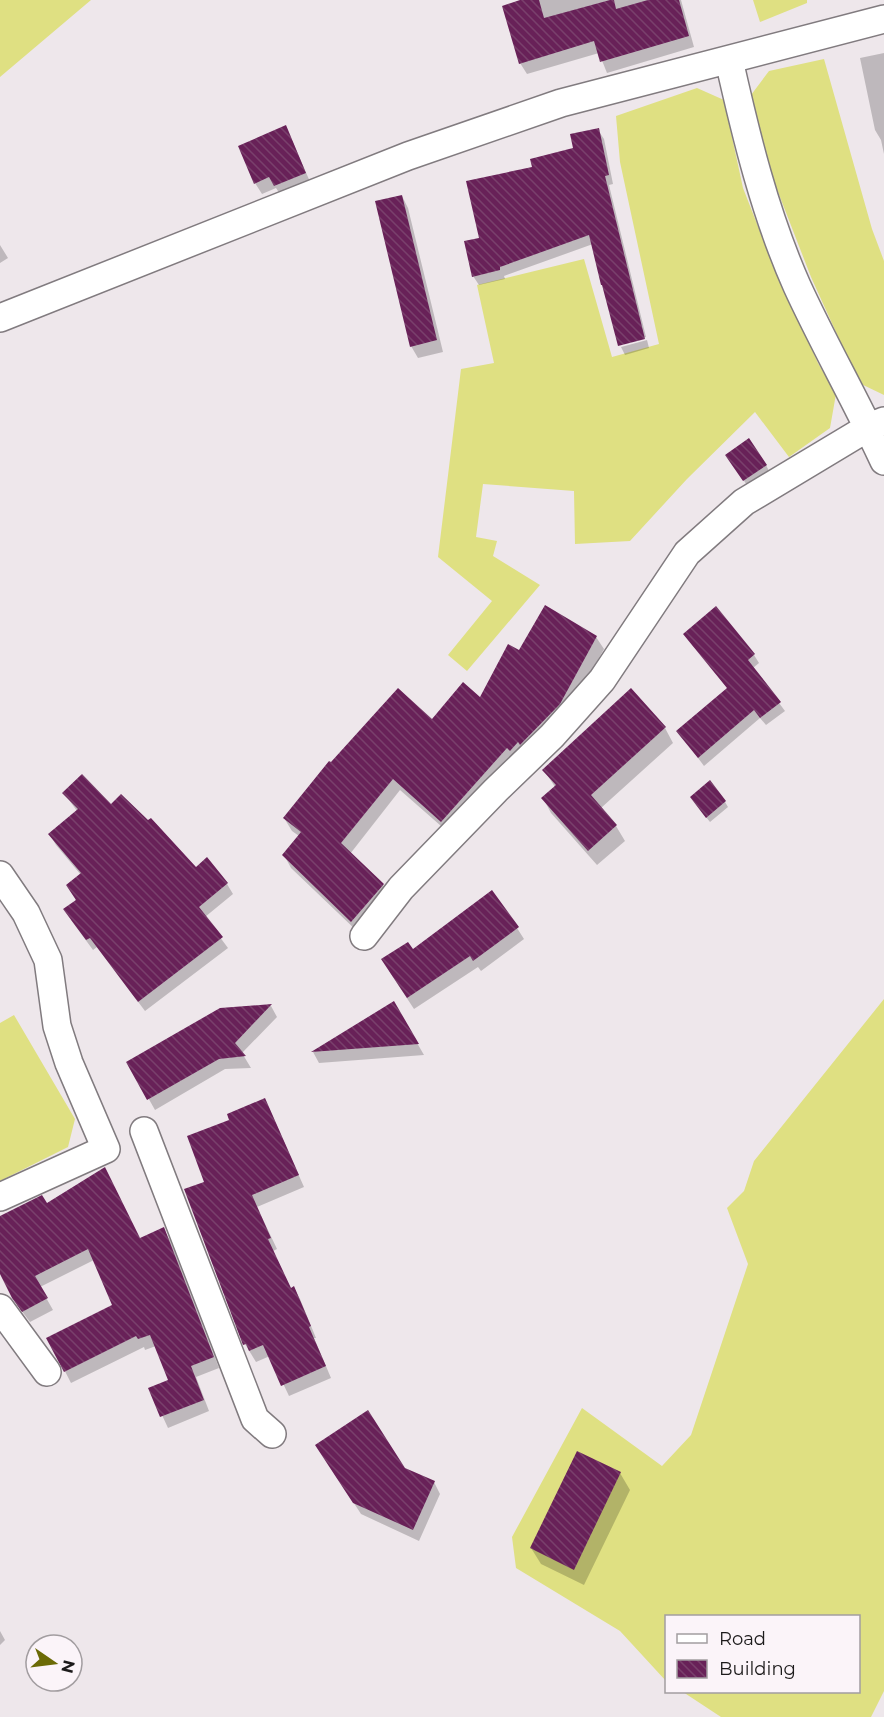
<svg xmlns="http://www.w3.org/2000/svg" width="884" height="1717" viewBox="0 0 884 1717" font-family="Montserrat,sans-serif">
<defs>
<pattern id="building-back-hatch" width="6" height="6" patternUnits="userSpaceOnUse" patternTransform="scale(1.5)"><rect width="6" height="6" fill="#682158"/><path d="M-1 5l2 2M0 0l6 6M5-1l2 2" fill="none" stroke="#79406c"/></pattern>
</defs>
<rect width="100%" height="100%" fill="#eee7eb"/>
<path fill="#dfe082" d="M0,0H91L0,77Z
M753,0H807V3L760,22Z
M824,59L872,229L884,261V395L859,383L811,277L773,179L751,95L769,71Z
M697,88L724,100L743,188L768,252L818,363L836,394L830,428L789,457L755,412L687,479L630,541L575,544L574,491L483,484L476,537L497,541L493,556L540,585L467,671L448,655L492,601L438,557L461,369L494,363L477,285L584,259L612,357L659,344L620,162L616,116Z
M884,999V1691L871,1717H721L683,1692H858V1616H666V1681L620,1631L516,1568L512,1537L582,1408L662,1466L691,1435L748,1264L727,1208L744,1191L754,1161Z
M14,1015L75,1119L68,1147L0,1181V1023Z"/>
<path fill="#0003" d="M526,0H681L694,47L607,73L599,53L527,74L520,63Z
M884,53V154L881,140L875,130L860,58Z
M598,130L604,139L613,184L609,185L646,337L620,344L593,244L504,276L505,279L479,285L473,276L481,239L534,168L574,149Z
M291,138L311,184L282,197L276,188L262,194L255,183Z
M402,196L408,208L443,352L418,358L411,346Z
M0,245L8,258L0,263Z
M647,340L649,348L625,355L621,347Z
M766,465L772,477L751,491L734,466Z
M685,634L754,655L759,663L753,668L785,711L766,725L760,718L704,766L678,731L728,689Z
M596,637L604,649L566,716L449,833L400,790L350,854L383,885L390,898L359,933L291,868L284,855L299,836L292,831L284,818L331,765L480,699L520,652Z
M665,728L673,743L601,808L616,826L625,841L597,865L551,813L543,798L555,787L544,770Z
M64,793L111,806L195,869L227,884L233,894L205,917L228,948L145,1011L97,947L93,950L71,920L81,875L56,845L50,835L77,811Z
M694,802H725L728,807L710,822Z
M517,928L524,939L481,971L478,967L414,1009L389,971L412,951Z
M394,1003L424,1055L319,1063L313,1052Z
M271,1006L277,1017L242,1053L251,1068L225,1069L155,1110L128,1062L220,1009Z
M265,1099L304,1187L257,1207L277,1249L273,1251L291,1289L294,1288L300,1299L316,1338H314L331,1378L289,1396L270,1356L256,1362L245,1344L206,1183L231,1121Z
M46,1205L140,1239L163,1229L170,1240L219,1368L196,1377L209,1411L168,1428L150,1389L170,1381L156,1346L145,1350L144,1347L71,1383L48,1338L114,1306L94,1260L40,1287L53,1310L30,1322L21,1310L0,1271V1218Z
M323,1456L404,1469L434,1482L440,1494L419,1541L361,1514Z
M620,1473L630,1490L584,1585L541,1564L531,1548Z
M0,1631L5,1640L0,1645Z"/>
<path fill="url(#building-back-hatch)" d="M520,0H539L544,18L610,0H614L616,9L648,0H679L689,36L600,62L594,41L519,64L502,6Z
M286,125L306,173L274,186L269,177L254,184L238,146Z
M599,128L609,175L605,176L645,339L618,346L602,285H601L589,235L500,267V270L472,277L464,241L479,238L466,181L532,167L530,159L573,148L570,134Z
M402,195L437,340L410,347L375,201Z
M749,438L767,465L743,481L725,455Z
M545,605L597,636L560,704L520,745L518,742L510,751L507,748L441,822L393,779L341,843L384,884L351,922L282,855L301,832L283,818L329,761L331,762L398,688L432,719L463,682L480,697L508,644L519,650Z
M716,606L755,654L748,660L781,702L760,718L754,710L698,758L676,731L727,688L683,634Z
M631,688L666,727L591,795L617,825L588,851L541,798L556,785L542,770Z
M82,774L111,804L121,794L148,820L151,818L196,867L207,857L228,883L199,907L223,937L138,1002L90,938L86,940L63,909L76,900L66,885L81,873L48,834L78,809L62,793Z
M710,780L726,801L706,818L690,797Z
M492,890L519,927L473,961L470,956L407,998L381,959L408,942L413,949Z
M394,1001L419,1044L311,1052Z
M272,1004L235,1043L246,1056L219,1059L147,1100L126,1062L220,1008Z
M265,1098L299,1175L252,1195L271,1238L268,1239L291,1288L294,1286L311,1326L309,1327L326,1366L281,1386L263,1345L249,1351L246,1344L243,1345L184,1189L204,1182L187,1136L229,1120L227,1114Z
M105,1167L140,1238L164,1227L214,1357L191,1366L204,1400L160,1417L148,1388L168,1380L150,1335L138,1339L136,1336L64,1372L46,1338L112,1305L88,1249L35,1276L48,1298L22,1312L12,1298L0,1274V1216L42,1195L47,1203Z
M368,1410L405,1468L435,1481L413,1530L353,1503L315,1445Z
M577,1451L621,1472L574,1570L530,1548Z"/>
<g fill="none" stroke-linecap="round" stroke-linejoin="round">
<g stroke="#817b7f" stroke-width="30">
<path id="minor" d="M729,60C746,136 765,214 797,286C824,345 857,402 884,461
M0,318L408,156L561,103L884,19
M0,875L26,913L48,960L57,1026L69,1063L106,1149L0,1197
M364,936L401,888L496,790L552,736L602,680L687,553L744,502L869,427L884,421
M144,1131L255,1419L272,1434
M0,1308L47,1372"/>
</g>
<use href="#minor" stroke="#fff" stroke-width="27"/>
</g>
<rect x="665" y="1615" width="195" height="78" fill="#fbf4f9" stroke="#a29da0" stroke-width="1.5"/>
<rect x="677" y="1634" width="30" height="9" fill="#ffffff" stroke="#a29da0" stroke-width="1.5"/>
<text x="719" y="1645" font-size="18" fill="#1c1a1b">Road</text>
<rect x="677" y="1660" width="30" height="18" fill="url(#building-back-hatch)" stroke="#a29da0" stroke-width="1.5"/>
<text x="719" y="1675" font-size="18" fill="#1c1a1b">Building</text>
<g transform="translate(54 1663) rotate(104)"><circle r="28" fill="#fbf4f9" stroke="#a29da0" stroke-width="1.5"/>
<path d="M0-4.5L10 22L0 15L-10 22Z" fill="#6b6a06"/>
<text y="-9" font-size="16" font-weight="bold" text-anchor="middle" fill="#1c1a1b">N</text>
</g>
</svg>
